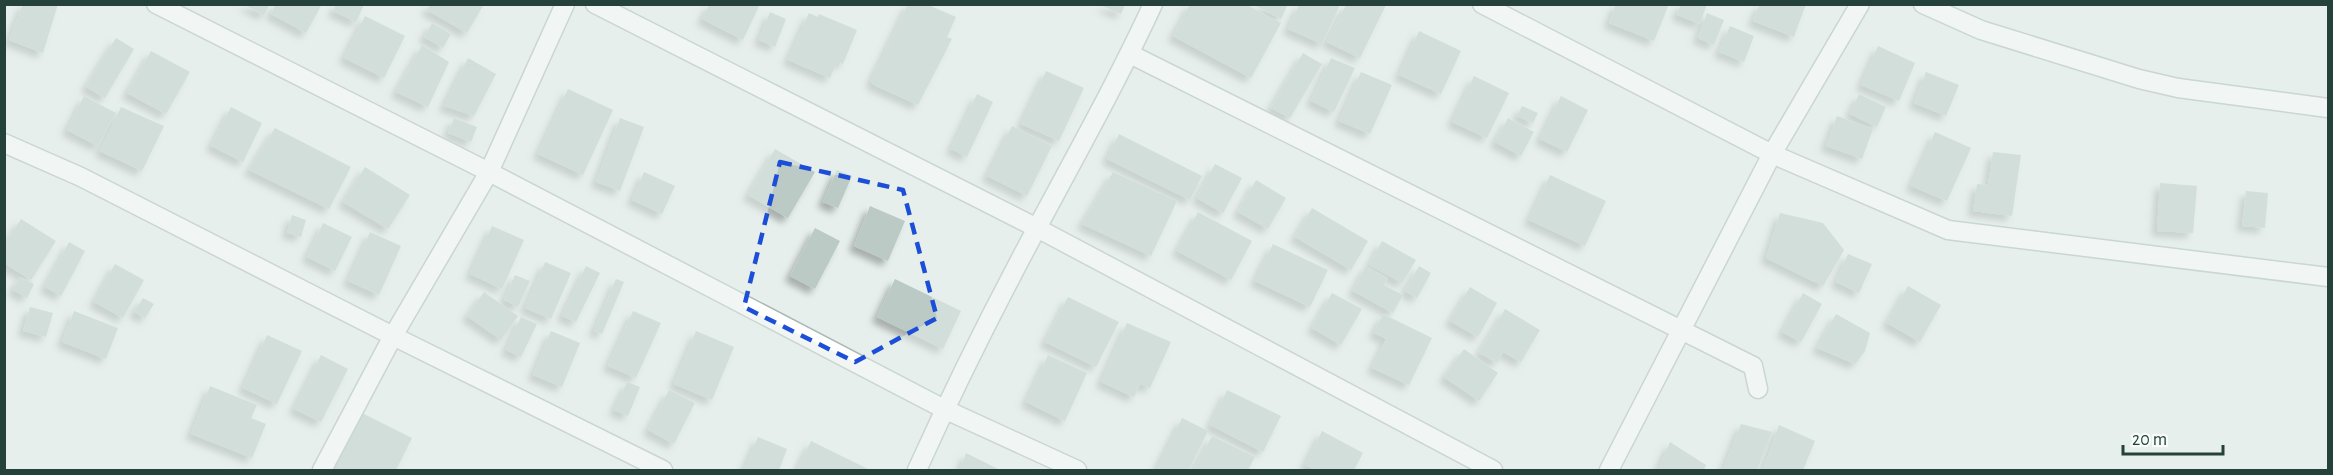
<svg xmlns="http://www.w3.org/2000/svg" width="2333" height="475" viewBox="0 0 2333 475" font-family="'Alegreya Sans',sans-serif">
<defs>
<filter id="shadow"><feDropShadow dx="-5.5" dy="5.5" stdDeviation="3" flood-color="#0004"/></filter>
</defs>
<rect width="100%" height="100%" fill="#e6efeb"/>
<path fill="#bbcac4" filter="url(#shadow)" d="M23,4H58L43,53L9,40Z
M243,4H270L264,15Z
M276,4H322L306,33L271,14Z
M336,4H362L364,5L356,22L333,11Z
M430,4H484L467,33L427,10Z
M710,4H760L743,40L702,19Z
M908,4H926L956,17L947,37L952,39L918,105L874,85L871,81Z
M1190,4H1245L1281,23L1251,78L1173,36Z
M1252,4H1288L1281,19Z
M1616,4H1669L1654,41L1609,23Z
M1681,4H1707L1700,24L1677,15Z
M1760,4H1806L1794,37L1753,21Z
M1100,5H1125L1121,14Z
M1299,5H1340L1322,44L1288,29Z
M1346,5H1386L1360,58L1327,42Z
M770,12L786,19L775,47L759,40Z
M809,13L818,17L819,14L857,30L843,64L837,62L830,78L788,60Z
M1707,13L1724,20L1714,45L1698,38Z
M365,16L405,36L384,78L344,58Z
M432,23L451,34L443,48L424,37Z
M1730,26L1754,36L1744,62L1719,52Z
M1419,31L1461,51L1441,94L1399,75Z
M116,38L134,49L105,98L86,87Z
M422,45L449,62L428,107L396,92Z
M1878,46L1915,63L1899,101L1861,85Z
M151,51L190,72L166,114L127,93Z
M1303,53L1322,64L1290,118L1271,108Z
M468,58L496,74L474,116L444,106Z
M1331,58L1355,68L1334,112L1311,101Z
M1046,71L1084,88L1059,141L1021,124Z
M1361,72L1392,85L1370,134L1339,121Z
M1926,72L1959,85L1946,116L1914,103Z
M1474,76L1509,93L1487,138L1452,122Z
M568,89L613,110L583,175L538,154Z
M977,94L993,102L967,157L951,149Z
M1859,94L1886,107L1877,127L1850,114Z
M84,96L116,113L98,146L67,130Z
M1561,96L1588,110L1567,152L1540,139Z
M1522,106L1538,113L1533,123L1517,116Z
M121,107L164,126L142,171L100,151Z
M231,107L262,123L243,162L211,146Z
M1837,116L1873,129L1862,159L1826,146Z
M454,118L477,127L471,142L448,133Z
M620,118L644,127L620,191L596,182Z
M1508,118L1534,132L1521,156L1495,142Z
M1012,126L1052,146L1027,196L987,176Z
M275,128L351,167L329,209L249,170Z
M1935,132L1971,148L1947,201L1911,186Z
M1119,134L1202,176L1190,200L1107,159Z
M775,149L815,172L788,218L748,195Z
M1993,152L2021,155L2012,216L1973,211L1977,184L1988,185Z
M1215,164L1242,178L1223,213L1197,198Z
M365,167L410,195L388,229L343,202Z
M837,170L852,176L838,208L823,202Z
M644,172L675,186L662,214L632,200Z
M1113,172L1177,201L1151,256L1082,224Z
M1550,175L1606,201L1585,246L1529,220Z
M1256,180L1286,198L1268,229L1238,212Z
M2160,183L2197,186L2193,233L2157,231Z
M2246,191L2268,193L2265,228L2242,226Z
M870,206L905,221L888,261L854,246Z
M1312,208L1368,241L1351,270L1295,237Z
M1198,212L1252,241L1231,280L1177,251Z
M1780,213L1823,223L1844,250L1823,286L1766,258Z
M292,215L306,220L301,237L287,233Z
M21,219L56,241L31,280L4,263V245Z
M323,223L352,237L335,271L307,257Z
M492,226L524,240L502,289L470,274Z
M815,228L840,241L815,289L790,276Z
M370,232L401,246L379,295L348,281Z
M1382,241L1416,260L1402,283L1369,265Z
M69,242L85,251L61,296L45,287Z
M1273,244L1328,270L1310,307L1255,281Z
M1848,254L1872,264L1859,293L1836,282Z
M545,262L571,273L551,319L525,308Z
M115,264L144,280L123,318L94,302Z
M586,266L600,273L576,322L562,316Z
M1366,266L1388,278L1384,285L1403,295L1393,313L1353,291Z
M1419,266L1431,273L1417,298L1405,291Z
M515,275L530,281L518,307L504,300Z
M20,277L34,284L27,298L13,290Z
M616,279L624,282L602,334L594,331Z
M895,279L961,311L943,349L877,317Z
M1908,286L1941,305L1920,342L1887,323Z
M1470,287L1497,303L1478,337L1450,321Z
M484,292L518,316L501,340L467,316Z
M1332,293L1362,309L1341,345L1312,328Z
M1803,293L1822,304L1801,342L1782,332Z
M1068,297L1119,322L1096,367L1045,342Z
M143,298L154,304L145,318L134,312Z
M30,307L53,313L46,337L23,331Z
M1505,309L1540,330L1521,362L1503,352L1497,363L1479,353Z
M74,311L118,328L106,359L62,342Z
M633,311L661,323L636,378L608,366Z
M1383,314L1432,338L1409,385L1372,368L1386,339L1374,333Z
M1836,314L1870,333L1865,351L1855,364L1817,348Z
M521,317L537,324L521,357L506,350Z
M1127,323L1171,342L1150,388L1140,384L1134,397L1101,382Z
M551,331L580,343L562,387L533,375Z
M696,331L734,347L712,400L674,384Z
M267,335L302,351L277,404L243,388Z
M1464,349L1498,373L1479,401L1444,377Z
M321,355L348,369L321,422L294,409Z
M1048,355L1087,373L1065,421L1026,402Z
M627,382L640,387L628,416L614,410Z
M210,386L257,405L251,418L266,424L252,458L191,434Z
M669,390L695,403L674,444L648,430Z
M1227,390L1281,416L1263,452L1210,425Z
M362,413L412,438L396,470H333Z
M1182,418L1208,431L1189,470H1163L1157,468Z
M1741,424L1772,432L1757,470H1723Z
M1779,425L1815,441L1803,470H1763Z
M1322,431L1363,453L1354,470H1316L1305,465Z
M1212,436L1255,457L1248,470H1194Z
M758,437L787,449L779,470H744Z
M811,441L868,469V470H797Z
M1670,442L1706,465L1704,470H1658Z
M966,453L1000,470H960Z"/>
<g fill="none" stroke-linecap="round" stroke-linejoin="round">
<g stroke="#a8b8b2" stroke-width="21">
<path id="minor" d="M156,4L489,172L944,409L1077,470
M595,4L1037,228L1493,470
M1482,4L1772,154L1948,230L2328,277
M1923,4L1981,30L2139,79L2178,88L2328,108
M1130,54L1753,366L1758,389
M4,143L81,177L393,336L663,470
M322,470L393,336L489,172L565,4
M917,470C954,388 995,306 1038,226C1077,153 1118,80 1153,4
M1609,470L1772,154L1860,4"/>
</g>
<use href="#minor" stroke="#fff" stroke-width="18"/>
</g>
<path d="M0 0H2333V475H0ZM780,162L903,190L937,318L855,362L744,307Z" fill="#e6efeb" fill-opacity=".55" fill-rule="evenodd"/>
<path fill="none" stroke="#1d4ed8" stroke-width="4.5" stroke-dasharray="12 8" stroke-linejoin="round" d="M780,162L903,190L937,318L855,362L744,307Z"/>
<rect width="2333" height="475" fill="none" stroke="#24423a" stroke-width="12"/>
<path d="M2123 445v9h100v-9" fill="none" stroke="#24423a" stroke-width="3"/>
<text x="2132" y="445" font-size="18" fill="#24423a" stroke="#f7fbf9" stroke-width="4.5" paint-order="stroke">20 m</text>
</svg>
